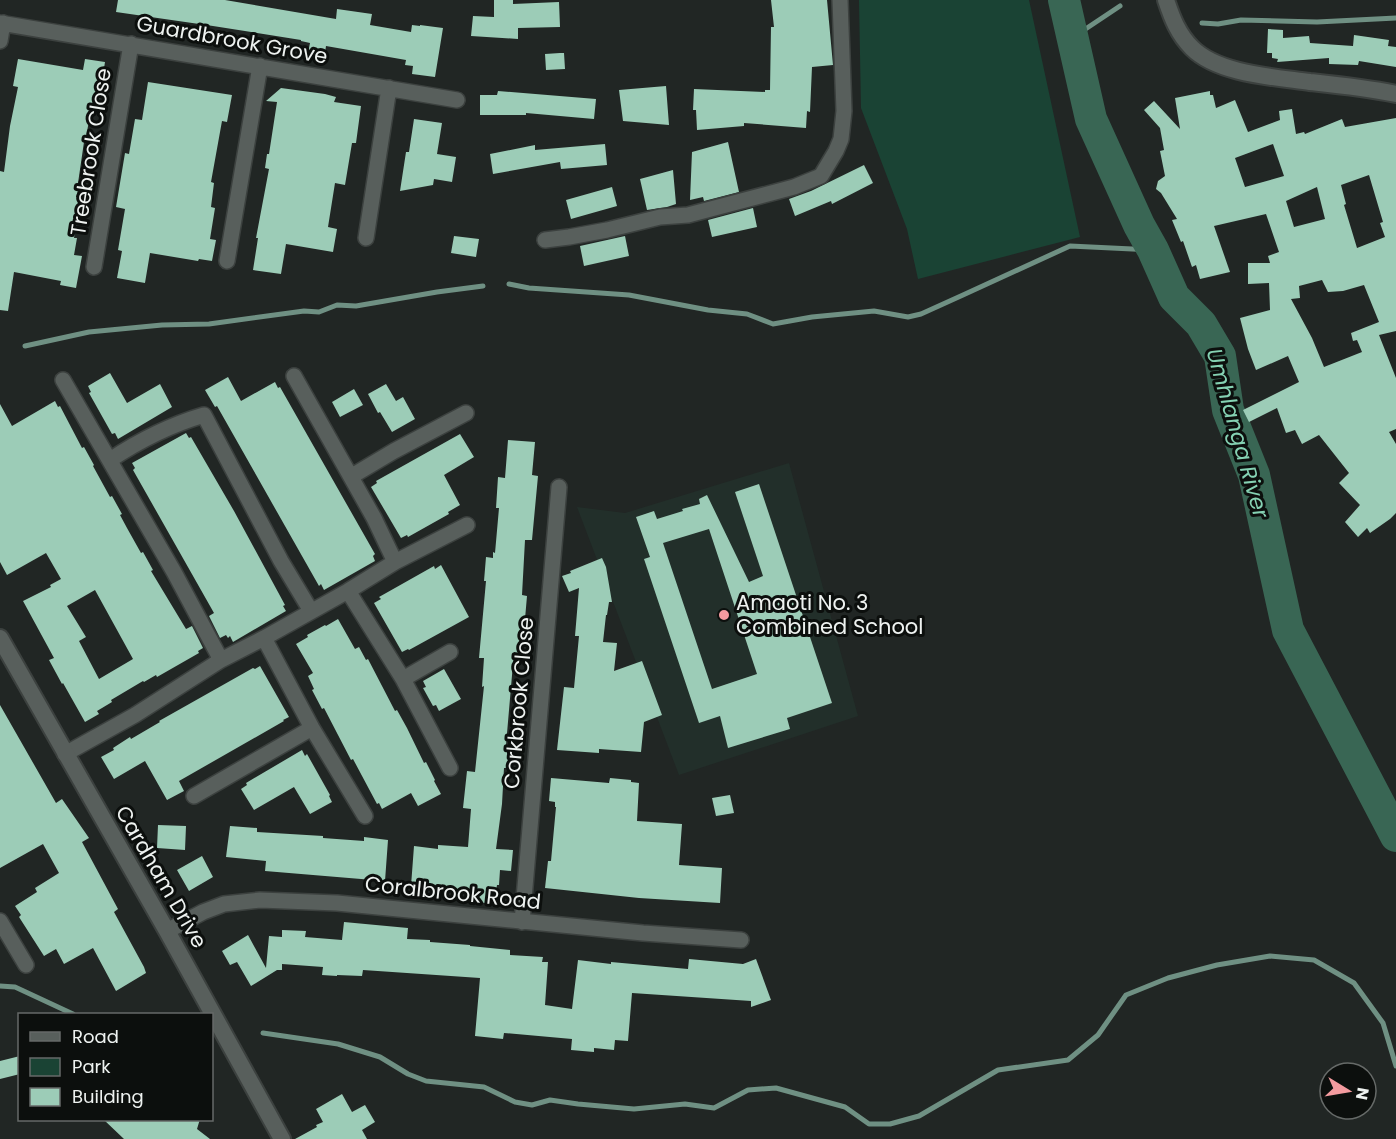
<svg xmlns="http://www.w3.org/2000/svg" width="1396" height="1139" viewBox="0 0 1396 1139" font-family="Poppins,sans-serif">
<rect width="100%" height="100%" fill="#212624"/>
<path fill="#222f2a" d="M789,463L858,716L679,775L577,507L625,513Z"/>
<path fill="#1a4334" d="M859,0H1029L1080,237L918,279L907,229L861,108Z"/>
<g fill="none" stroke-linecap="round" stroke-linejoin="round">
<path stroke="#6f9083" stroke-width="5" d="M1202,23L1218,24L1241,20L1317,22L1396,18
M1072,38L1120,6
M509,284L529,288L629,295L708,310L747,314L773,324L812,317L874,311L908,317L921,314L963,295L1070,246L1153,250
M25,346L89,332L162,325L209,324L304,311L319,312L337,305L356,306L437,292L483,286
M0,986L15,987L73,1014
M263,1033L338,1044L380,1057L408,1074L426,1081L484,1087L515,1102L532,1105L550,1100L578,1104L634,1109L685,1104L714,1108L748,1090L776,1088L845,1107L869,1124H890L919,1116L998,1070L1068,1060L1098,1035L1126,995L1168,978L1217,965L1270,956L1314,960L1354,983L1383,1023L1396,1066"/>
<path stroke="#396654" stroke-width="32" d="M1064,0L1091,119L1139,225L1153,250L1174,297L1201,324L1220,356L1228,410L1254,475L1288,630L1396,836"/>
</g>
<path fill="#9cccb7" fill-rule="evenodd" d="M118,0H225L336,19L337,9L372,14L370,25L411,32L412,25L420,26V25L443,28L435,77L412,74L413,66L405,65L406,60L326,46L324,60L307,58L310,43L301,41V40L213,26L116,12Z
M494,0H513V4L559,2L560,27L518,28V39L471,36L473,16L494,17Z
M771,0H827L833,65L812,67L810,112L807,111L806,128L744,123V126L697,130L696,110H693L694,89L765,92V90H770L771,27H774Z
M1268,29L1283,30V38L1309,36L1310,43L1353,46L1354,35L1389,40L1388,46L1396,47V67L1359,61L1358,65L1329,64V58L1277,62L1278,59L1272,58V53H1267Z
M560,53H564L565,69L546,70L545,54Z
M18,59L83,70L85,59L105,62L99,101L93,100L85,142H84L77,190H78L76,197L81,198L74,238H77L74,255L82,256L76,288L60,285L61,281L14,272L8,311L0,310V171L4,172L10,126L18,87L13,86Z
M148,82L232,95L227,122L222,121L211,182L214,183L211,207L215,208L210,239L216,240L212,261L199,259L198,261L150,253L145,283L117,278L122,251L118,250L125,209L116,207L125,153L129,154L135,119L142,120Z
M666,86L669,125L623,121L619,90Z
M281,88L325,94L336,97L334,102L361,106L356,143H352L345,185L335,183L328,227L337,229L333,252L286,244L281,274L253,270L258,238H256L269,169L265,168L267,154H269L277,102L266,101Z
M498,91L596,99L594,119L526,113V115H480V95H497Z
M1210,91V95H1213L1216,108L1235,100L1248,132L1280,120L1279,111L1292,109L1296,134L1304,132L1305,134L1342,119L1345,127L1396,118V331L1379,335L1396,378V429L1389,432L1396,444V513L1390,519L1370,533L1367,528L1358,537L1345,522L1360,505L1339,483L1349,473L1319,435L1302,444L1295,430L1286,433L1277,408L1249,422L1243,410L1299,382L1288,356L1256,370L1248,349L1240,318L1270,310L1269,283L1248,284V263H1270L1268,256L1279,252L1266,214L1214,226L1230,272L1200,279L1196,265L1192,267L1183,241L1181,242L1172,220L1177,219L1161,193L1156,189L1158,181L1165,176L1160,151L1164,150L1160,128L1144,110L1154,101L1180,129L1175,98ZM1273,144L1284,176L1245,187L1235,158ZM1369,175L1383,222L1380,223L1385,237L1357,248L1344,205L1346,204L1341,185ZM1317,187L1325,219L1294,227L1286,201ZM1322,280L1328,292L1343,291L1364,285L1379,322L1351,333L1353,341L1357,340L1362,352L1324,367L1312,338L1291,299L1300,298L1299,286Z
M414,119L442,123L437,154L456,157L452,182L434,179L433,185L400,191L406,152H409Z
M728,142L739,192L704,201L703,197L690,200L692,152Z
M605,144L607,165L561,169L560,162L493,174L490,154L535,145V150Z
M864,165L873,183L832,204L831,201L795,216L789,199L811,191Z
M673,170L676,204L667,207L647,210L640,179Z
M612,187L617,206L571,219L566,200Z
M753,208L757,227L712,237L708,220Z
M454,236L479,239L476,257L451,253Z
M625,236L629,256L584,266L580,246Z
M110,373L127,403L160,384L172,407L118,439L115,433L112,434L89,393L91,392L88,386Z
M228,377L241,401L275,382L278,388L280,387L375,554L373,556L375,561L324,590L321,584L319,586L217,406L215,407L205,390Z
M386,384L396,401L403,397L415,419L392,432L380,412L378,413L368,394Z
M354,389L363,405L340,417L332,402Z
M55,401L58,407L60,406L82,448L84,447L94,465L93,466L110,497L112,496L122,514L120,515L127,528L141,553L143,552L153,570L151,571L186,629L192,626L203,648L198,651L199,653L157,677L156,675L144,682L143,681L111,700L112,702L97,711L99,714L85,722L63,683L62,684L49,660L54,658L23,601L51,587L50,585L61,579L46,553L7,575L0,562V404L12,426ZM95,590L133,659L99,679L79,641L86,637L67,606Z
M186,433L189,438L191,437L234,511L285,605L283,606L286,611L233,642L230,636L228,638L226,635L220,638L209,616L214,613L133,470L135,468L132,463Z
M460,434L474,457L444,475L460,505L448,512L449,514L408,537L407,535L401,538L371,487L377,483L376,481Z
M508,440L535,442L532,475L538,476L532,540H525L522,595L527,596L525,619L522,618L519,653L514,652L506,745H511L508,768H504L502,804L496,849L513,850L511,871L500,870L499,885H497L494,904L477,902L478,893L456,892V889L411,886L414,846L438,849V845L468,847L471,809L463,808L467,771L475,772L484,686L482,687L484,658H479L486,581H484L486,557L493,558V552L495,553L499,508H496L498,477L505,478Z
M759,484L832,703L787,718L790,729L728,748L720,716L699,723L644,559L650,557L636,517L654,511L657,519L683,511L682,509L700,504L699,499L707,495L749,582L763,576L735,492ZM709,529L757,674L712,689L663,543Z
M602,558L606,567L612,602H609L607,615H606L603,642L617,643L614,671L642,661L662,715L644,722L641,752L599,749V753L557,750L564,687L574,688L579,636H575L579,588L569,592L562,576L571,573L570,571Z
M441,565L469,617L409,650L408,649L402,652L374,603L381,599L379,597L434,566L435,569Z
M338,619L355,649L359,647L366,660L368,659L395,711L397,710L407,728L424,763L426,762L435,780L434,781L441,794L418,806L411,793L382,809L379,803L377,804L353,759L351,760L324,708L322,709L312,690L314,689L308,676L313,673L296,644L308,637L307,635L325,625L326,626Z
M260,666L289,717L283,720L284,721L179,781L184,791L167,800L145,761L114,779L101,757L114,750L113,748L130,737L131,739L160,722L159,721L253,668L255,669Z
M444,669L461,699L439,711L436,705L433,706L423,688L426,687L423,681Z
M0,705L56,803L62,799L89,838L82,842L118,909L114,912L144,967L146,973L116,991L93,948L64,964L56,949L44,956L19,917L21,915L15,906L37,892L35,888L59,873L43,844L0,868Z
M302,750L305,756L307,754L330,795L329,796L332,802L310,814L294,787L254,810L241,789L247,785L246,783Z
M551,778L609,783L610,778L631,780V782L639,783L637,821L682,824L679,865L722,868L720,903L639,898L545,888L548,861H551L556,807H555V802L549,801Z
M730,795L734,813L716,816L712,798Z
M158,825L186,826L185,850L157,848Z
M230,826L257,828V832L323,836V838L364,841V837L388,840L385,881L265,871L266,861L226,857Z
M202,856L213,877L189,891L177,870Z
M344,922L408,928L407,939L430,940V942L470,945V946L510,950V955L543,957L542,962H548L545,1005L572,1009L578,960L611,964V962L688,969L689,959L743,964L756,959L771,1000L751,1007V1001L632,993L628,1041L615,1040L614,1050L594,1048V1052L571,1050L572,1039L504,1033L503,1039L475,1036L480,978L363,970L362,976L337,975V976L322,975L323,967L282,964V970H277L251,986L237,962L230,965L222,951L248,935L266,968L269,936L282,937V930L306,931L305,937L342,940Z
M20,1056V1074L0,1079V1061Z
M342,1094L352,1112L365,1105L375,1122L362,1130L367,1139H295L317,1127L316,1125L323,1122L316,1109Z
M103,1119H200L197,1129L210,1139H124Z"/>
<g fill="none" stroke-linecap="round" stroke-linejoin="round">
<g stroke="#3c413f" stroke-width="18">
<path id="minor" d="M0,23L457,100
M0,41L3,23
M366,238L389,88
M545,240L569,237L607,230L660,217L688,215L794,187L821,176L836,151L841,139L844,111L840,0
M227,261L260,66
M94,267L131,44
M294,376L374,518L395,562
M63,380L174,572L221,660
M110,460C140,440 170,425 204,415L281,561L311,611
M352,476L394,451L466,413
M348,591L403,679L450,768
M264,638L312,728L365,816
M403,679L450,652
M65,754L135,715L221,660L264,638L348,591L395,562L467,525
M194,796L312,728
M0,921L26,965
M522,922L559,487
M167,931L203,912L224,904L260,900L337,903L643,933L741,940"/>
</g>
<g stroke="#3c413f" stroke-width="20">
<path id="tertiary" d="M1166,0C1172,18 1178,34 1192,48C1218,74 1274,77 1310,82C1338,85 1367,88 1396,94
M0,638L167,931L282,1139"/>
</g>
<use href="#minor" stroke="#585f5c" stroke-width="15"/>
<use href="#tertiary" stroke="#585f5c" stroke-width="16"/>
</g>
<circle fill="#f49b9f" stroke="#0c0f0d" stroke-width="2" cx="724" cy="615" r="6"/>
<g text-anchor="middle" stroke-width="6" stroke-linejoin="round" paint-order="stroke">
<g font-size="21" fill="#eef2f0" stroke="#0c0f0d">
<text transform="translate(232 40) rotate(10)" y="7">Guardbrook Grove</text>
<text transform="translate(91 152) rotate(-81)" y="7">Treebrook Close</text>
<text transform="translate(519 703) rotate(-85)" y="7">Corkbrook Close</text>
<text transform="translate(161 877) rotate(60)" y="7">Cardham Drive</text>
<text transform="translate(453 893) rotate(6)" y="7">Coralbrook Road</text>
</g>
<g font-size="21" fill="#eef2f0" stroke="#0c0f0d" text-anchor="start">
<text x="736" y="610">Amaoti No. 3<tspan x="736" dy="24">Combined School</tspan></text>
</g>
<g font-size="22" font-style="italic" fill="#85d2b3" stroke="#0c0f0d">
<text transform="translate(1238 433) rotate(74)" y="8">Umhlanga River</text>
</g>
</g>
<rect x="18" y="1013" width="195" height="108" fill="#0c0f0d" stroke="#666a68" stroke-width="1.5"/>
<rect x="30" y="1032" width="30" height="9" fill="#585f5c" stroke="#666a68" stroke-width="1.5"/>
<text x="72" y="1043" font-size="18" fill="#eef2f0">Road</text>
<rect x="30" y="1058" width="30" height="18" fill="#1a4334" stroke="#666a68" stroke-width="1.5"/>
<text x="72" y="1073" font-size="18" fill="#eef2f0">Park</text>
<rect x="30" y="1088" width="30" height="18" fill="#9cccb7" stroke="#666a68" stroke-width="1.5"/>
<text x="72" y="1103" font-size="18" fill="#eef2f0">Building</text>
<g transform="translate(1348 1091) rotate(101)"><circle r="28" fill="#0c0f0d" stroke="#666a68" stroke-width="1.5"/>
<path d="M0-4.5L10 22L0 15L-10 22Z" fill="#f49b9f"/>
<text y="-9" font-size="16" font-weight="bold" text-anchor="middle" fill="#eef2f0">N</text>
</g>
</svg>
